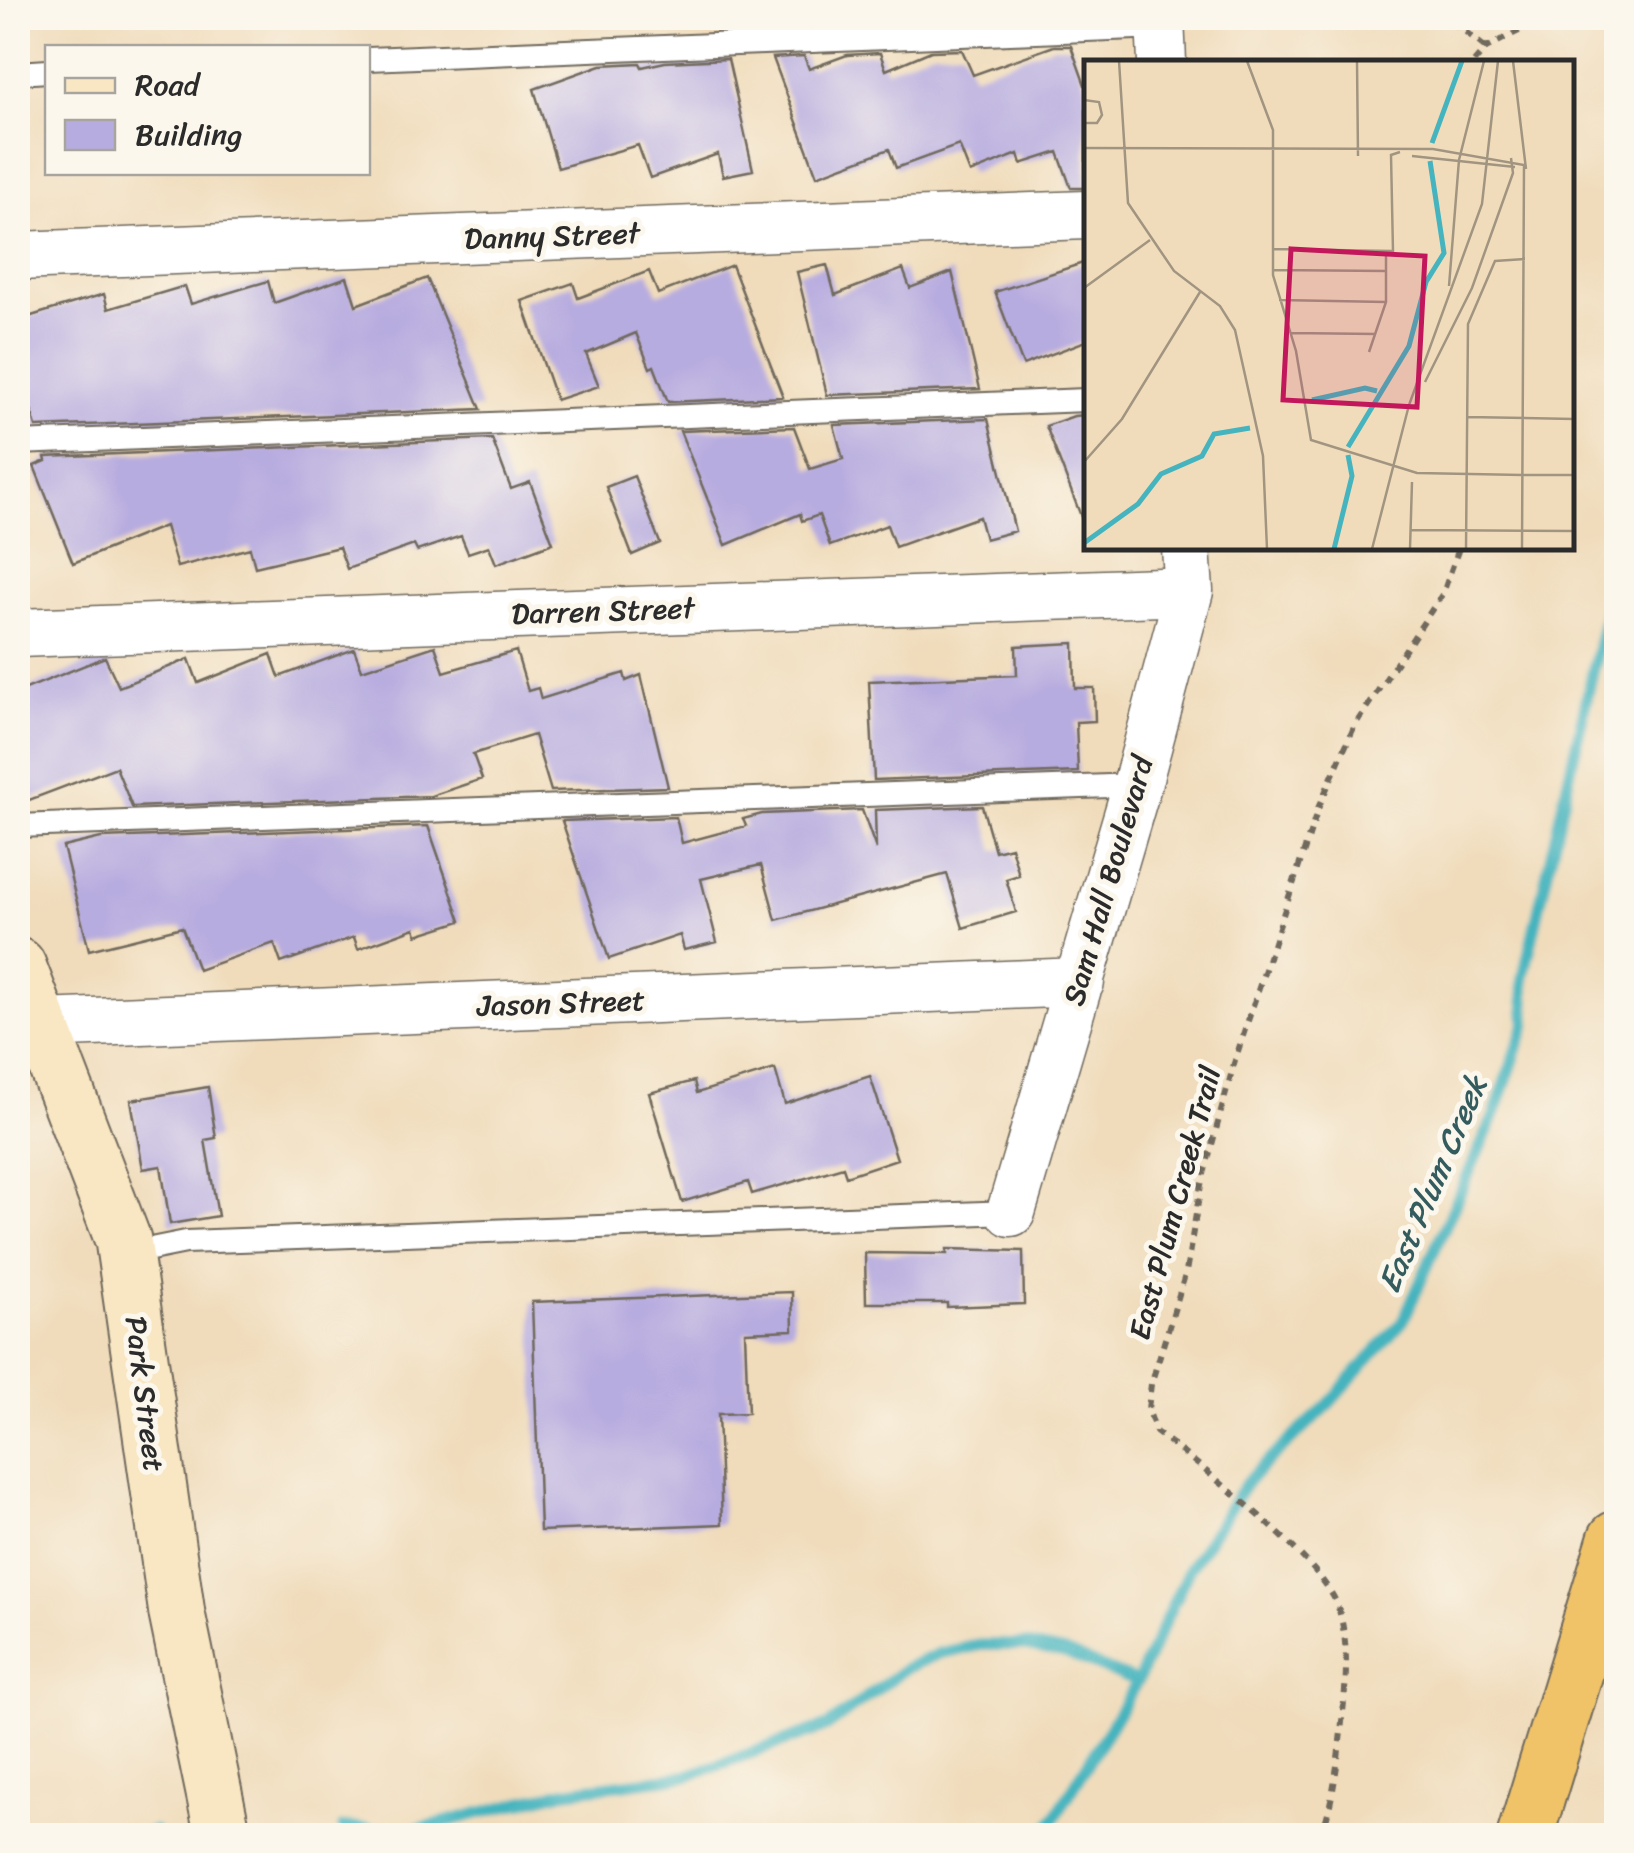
<svg xmlns="http://www.w3.org/2000/svg" width="1634" height="1853" viewBox="0 0 1634 1853" font-family="Sriracha,sans-serif">
<rect width="100%" height="100%" fill="#fbf7ec"/>
<filter id="ink" filterUnits="userSpaceOnUse"><feTurbulence type="fractalNoise" baseFrequency=".01" numOctaves="2"/><feDisplacementMap in="SourceGraphic" scale="20" xChannelSelector="R" yChannelSelector="G"/><feConvolveMatrix kernelMatrix="1 2 1 2 8 2 1 2 1" color-interpolation-filters="sRGB"/></filter>
<filter id="wash" filterUnits="userSpaceOnUse"><feTurbulence type="fractalNoise" baseFrequency=".0048" numOctaves="4" result="noise"/><feDisplacementMap in="SourceGraphic" scale="40" xChannelSelector="R" yChannelSelector="G"/><feGaussianBlur stdDeviation="2.25" result="paint"/><feColorMatrix in="noise" values="0 0 0 0 0 0 0 0 0 0 0 0 0 0 0 0 0 1.4 0 .05"/><feComposite in="paint" operator="in"/></filter>
<g filter="url(#wash)">
<rect width="100%" height="100%" fill="#f0dcbb"/>
<g fill="none" stroke-linecap="round" stroke-linejoin="round">
<path stroke="#45b4be" stroke-width="12" d="M343,1828L407,1832L565,1791L686,1776L828,1726L906,1668L940,1653L980,1645H1023L1068,1654L1137,1682
M145,1836L154,1831
M1044,1836L1137,1682L1189,1569L1249,1479L1325,1408L1403,1321L1495,1114L1526,1023L1523,979L1616,569"/>
</g>
<g id="blocks">
<path fill="#b7acdf" d="M1054,46H1071L1086,88V188H1071L1058,152L1021,164L1018,154L970,173L959,145L896,168L889,149L817,176L773,58L804,56L809,69L847,55L880,53L886,70L931,51L962,50L973,75Z
M728,59L753,170L723,176L718,154L650,178L638,145L558,168L534,89L601,65L640,63L642,67L665,62Z
M1086,262V341L1023,365L995,292Z
M732,265L783,397L668,402L654,366L650,368L636,333L586,354L599,386L556,400L522,301L573,283L578,298L649,271L658,294Z
M827,265L835,295L903,269L910,288L952,272L980,389L827,395L797,272Z
M347,277L356,305L427,278L481,409L36,427L18,362V320L104,294L108,309L185,286L191,304L268,281L274,303Z
M1086,415V523L1084,524L1046,426L1074,416Z
M988,419L1015,531L985,539L979,517L895,547L887,525L830,546L819,515L802,521L800,514L726,545L680,431L794,427L810,469L843,459L834,425Z
M492,439L511,489L530,482L553,543L496,564L489,546L468,553L461,536L417,551L414,545L347,569L339,547L255,567L250,548L177,567L165,526L73,563L34,466L46,461L45,457Z
M634,476L660,543L632,555L606,487Z
M1074,643L1075,688H1094L1095,721L1076,722L1078,772L874,780L869,681L1017,675L1016,646Z
M435,646L444,672L516,651L528,691L538,688L541,699L624,673L626,681L641,675L668,787L551,791L534,735L473,754L482,779L431,796L132,807L116,767L24,802L18,785V692L105,657L119,687L189,659L198,683L271,654L279,677L354,649L362,670Z
M982,806L995,851L1011,847L1019,875L1006,879L1016,912L963,928L947,874L776,920L761,865L701,879L717,942L684,950L680,935L609,959L562,821L676,817L682,843L746,826L743,819L762,814L862,810L876,849L875,810Z
M428,826L461,921L417,935L415,928L358,949L354,937L281,963L274,943L198,970L182,927L89,950L63,847L101,838Z
M775,1069L785,1104L870,1076L897,1159L846,1176L843,1167L752,1194L748,1182L682,1202L649,1093L694,1081L697,1093Z
M208,1087L216,1138L205,1140L218,1216L170,1224L161,1166L143,1169L131,1100Z
M947,1249L1023,1251L1024,1304L947,1307V1303H866L865,1253L947,1254Z
M792,1292L793,1330L745,1332L748,1413L718,1414L722,1524L540,1531L532,1302Z"/>
</g>
</g>
<g filter="url(#ink)">
<use href="#blocks" fill-opacity="0" stroke="#70695d" stroke-width="2.5"/>
<g fill="none" stroke-linecap="round" stroke-linejoin="round">
<g stroke="#70695d" stroke-width="26">
<path id="lane" d="M368,59L1161,27
M18,73L48,71
M18,443L1086,400
M18,826L1137,785
M126,1254L186,1242L1011,1212"/>
</g>
<g stroke="#70695d" stroke-width="51">
<path id="street" d="M1160,18L1162,62
M18,256L1086,215
M18,633L1189,591
M42,1024L1080,982
M1011,1212L1137,785L1189,591L1186,548"/>
</g>
<g stroke="#70695d" stroke-width="59">
<path id="secondary" d="M18,966L123,1240L177,1614L223,1836"/>
</g>
<g stroke="#70695d" stroke-width="59">
<path id="highway" d="M1525,1836L1616,1539"/>
</g>
<path stroke="#70695d" stroke-width="6" stroke-dasharray="8 8" stroke-linecap="butt" d="M1341,18L1440,19L1458,26L1486,48
M1474,62L1486,48L1544,18
M1321,1836C1334,1798 1338,1761 1342,1722C1346,1684 1350,1645 1338,1607C1322,1559 1199,1465 1156,1432L1148,1409L1151,1384L1186,1272L1201,1185L1235,1060L1319,806L1355,725L1443,593L1459,548"/>
<use href="#lane" stroke="#fff" stroke-width="22"/>
<use href="#street" stroke="#fff" stroke-width="48"/>
<use href="#secondary" stroke="#f9e7c3" stroke-width="55"/>
<use href="#highway" stroke="#f0c369" stroke-width="55"/>
</g>
</g>
<g text-anchor="middle" stroke-width="10" stroke-linejoin="round" paint-order="stroke">
<g font-size="30" fill="#2b2b2b" stroke="#fbf7ec">
<text transform="translate(552 236) rotate(-2)" y="10">Danny Street</text>
<text transform="translate(603 611) rotate(-2)" y="10">Darren Street</text>
<text transform="translate(1108 881) rotate(-74)" y="10">Sam Hall Boulevard</text>
<text transform="translate(561 1003) rotate(-2)" y="10">Jason Street</text>
<text transform="translate(1175 1203) rotate(-75)" y="10">East Plum Creek Trail</text>
<text transform="translate(145 1394) rotate(83)" y="10">Park Street</text>
</g>
<g font-size="32" font-style="italic" fill="#345b5e" stroke="#fbf7ec">
<text transform="translate(1432 1184) rotate(-67)" y="11">East Plum Creek</text>
</g>
</g>
<g transform="translate(1084 60)">
<rect width="490" height="490" fill="#f0dcbb"/>
<path fill="none" stroke="#45b4be" stroke-width="5" d="M348,83L378,1M228,340L281,328L293,331M264,387L325,286L342,222L360,193L346,101M0,483L54,444L77,414L118,396L130,374L166,368M250,489L268,416L264,395"/>
<path fill="none" stroke="#a19581" stroke-width="2.5" d="M35,1L44,143L90,211L136,246L151,270L179,396L183,489M163,1L189,70V215L212,291L227,380L333,413L439,415M273,1L274,96M429,1L442,109M0,40L15,42L18,55L13,63H0M0,88L349,89L440,105L438,489M328,96L431,107M490,109V232M190,189L309,191L307,95L316,92M189,210L302,211M365,226L375,100L400,1M0,228L66,180M195,240L302,242M206,273L292,274M285,292L302,242V191M341,322L388,228L429,113L427,98M383,357L490,359M0,402L38,359L116,232M439,415H490M327,470L490,471M288,489L325,345L398,144L414,1M326,489L328,422M382,489L384,264L411,201L441,199"/>
<path fill="#c2185b" fill-opacity="0.15" stroke="#c2185b" stroke-width="5" d="M207,189L341,196L333,347L199,340Z"/>
<rect width="490" height="490" fill="none" stroke="#2b2b2b" stroke-width="5"/>
</g>
<rect width="1634" height="1853" fill="none" stroke="#fbf7ec" stroke-width="60"/>
<rect x="45" y="45" width="325" height="130" fill="#fbf7ec" stroke="#a8a59f" stroke-width="2.5"/>
<rect x="65" y="78" width="50" height="15" fill="#f9e7c3" stroke="#a8a59f" stroke-width="2.5"/>
<text x="135" y="95" font-size="30" fill="#2b2b2b">Road</text>
<rect x="65" y="120" width="50" height="30" fill="#b7acdf" stroke="#a8a59f" stroke-width="2.5"/>
<text x="135" y="145" font-size="30" fill="#2b2b2b">Building</text>
</svg>
